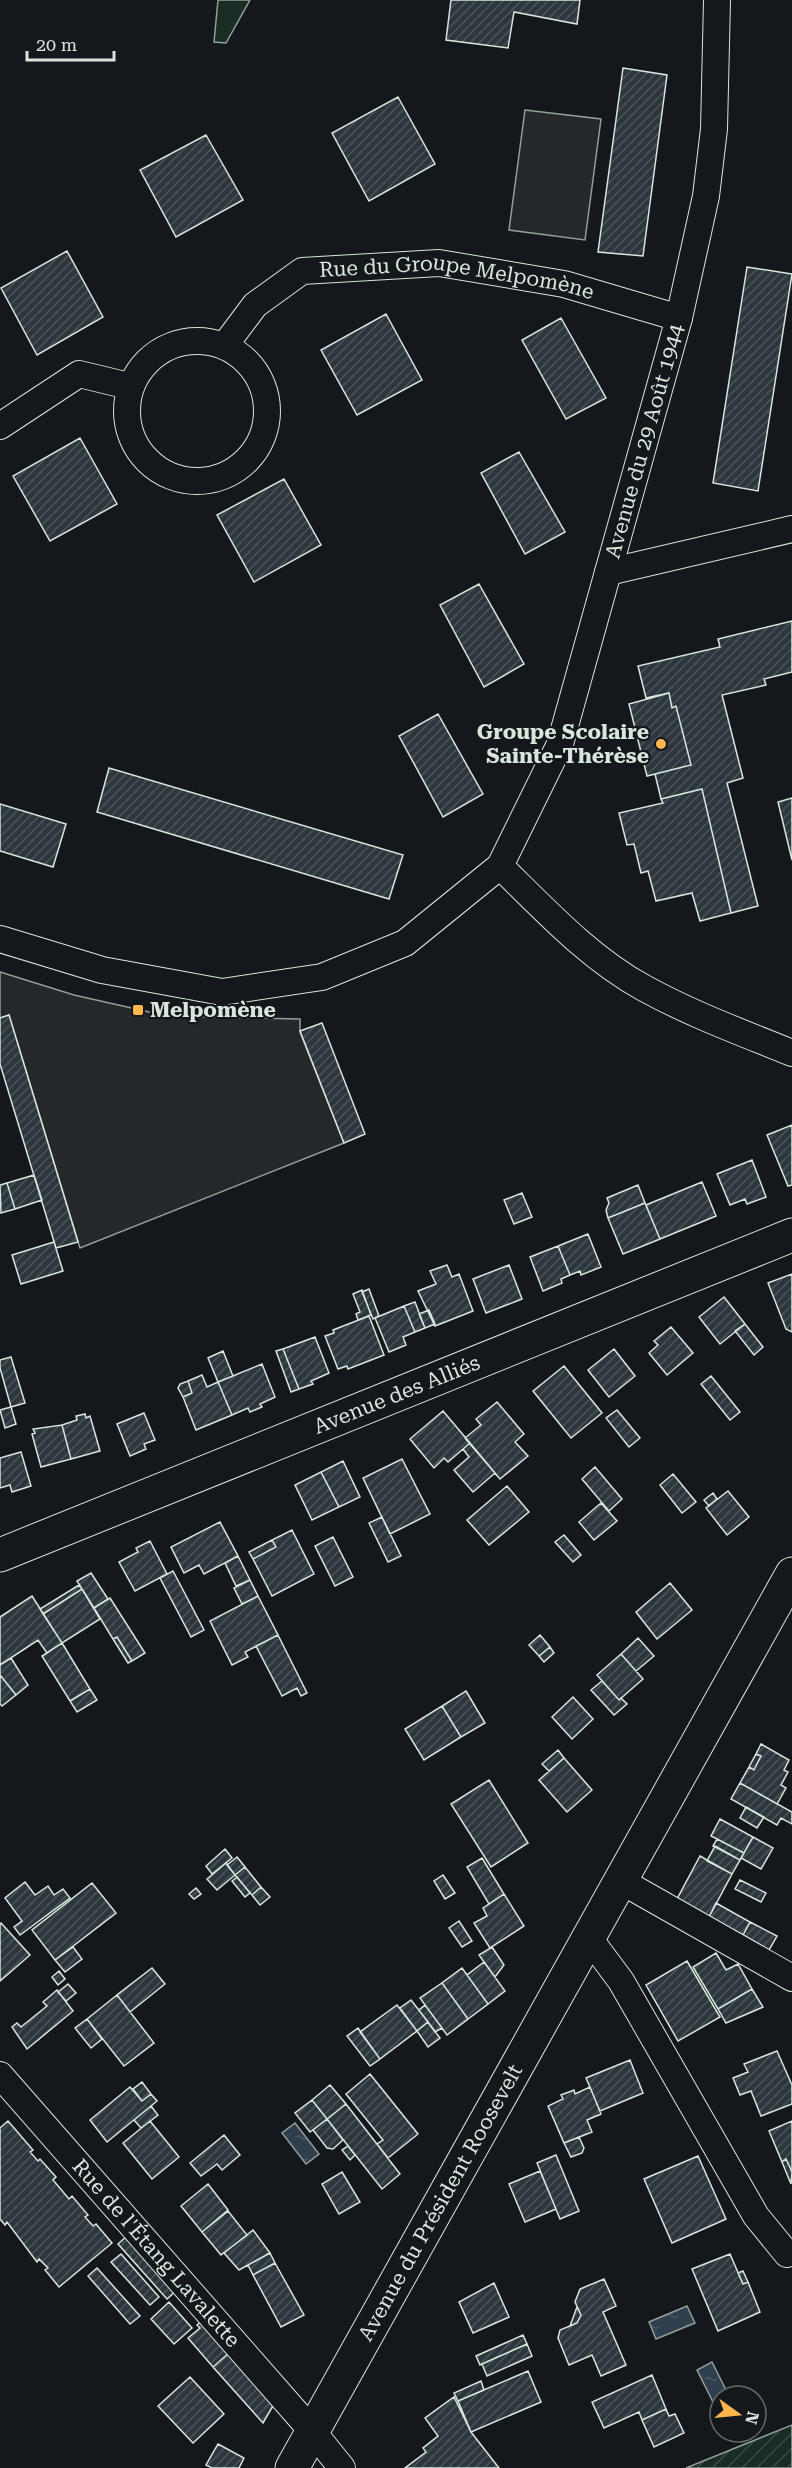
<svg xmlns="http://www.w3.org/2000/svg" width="792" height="2468" viewBox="0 0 792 2468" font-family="'Roboto Serif',serif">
<defs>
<pattern id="garden-furrows" width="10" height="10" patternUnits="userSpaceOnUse" patternTransform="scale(1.5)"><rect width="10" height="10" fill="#1a2d24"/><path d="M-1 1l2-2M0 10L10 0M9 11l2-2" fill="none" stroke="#3b4b43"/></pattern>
<pattern id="water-ripples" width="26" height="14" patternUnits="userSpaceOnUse" patternTransform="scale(1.5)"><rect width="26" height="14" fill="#2f3f4d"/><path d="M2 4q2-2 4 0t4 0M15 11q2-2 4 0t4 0" fill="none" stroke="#4c5b66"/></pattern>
<pattern id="building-hatch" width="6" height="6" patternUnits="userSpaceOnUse" patternTransform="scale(1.5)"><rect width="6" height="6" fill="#2c363c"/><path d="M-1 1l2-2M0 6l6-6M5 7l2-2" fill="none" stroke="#4a5358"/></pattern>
</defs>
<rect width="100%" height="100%" fill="#14181c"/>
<path fill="#1a2d24" stroke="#939e99" stroke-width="1.5" d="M218,0H250L226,43L214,42Z"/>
<path fill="url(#garden-furrows)" stroke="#939e99" stroke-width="1.5" d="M792,2425V2468H686Z"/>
<path fill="#24282b" stroke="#939e99" stroke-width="1.5" d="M525,110L601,119L585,240L509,230Z
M0,972L74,995L167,1016L300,1019V1032L344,1143L80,1248L9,1015L0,1018Z"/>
<path fill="url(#water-ripples)" stroke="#939e99" stroke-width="1.5" d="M295,2123L319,2154L306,2164L282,2133Z
M687,2306L695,2323L656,2339L649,2322Z
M712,2362L729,2396H720V2401L714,2404L697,2370Z"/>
<path fill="url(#building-hatch)" stroke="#d8e6dc" stroke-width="1.5" d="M451,0H580L577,24L514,12L508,48L446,40Z
M623,68L667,75L643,256L598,252Z
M398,97L435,164L369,201L332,133Z
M206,135L243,200L176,237L140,170Z
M67,251L103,317L37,355L1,288Z
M747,267L792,274L758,491L713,483Z
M386,314L422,380L357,415L321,350Z
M561,318L606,398L566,419L522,340Z
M80,438L117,504L50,541L13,476Z
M519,452L565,532L525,554L481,473Z
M284,479L321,545L254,582L217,515Z
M479,584L524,664L484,687L440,605Z
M792,621V672L764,679L766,685L722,695L743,778L727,783L758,906L731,913L702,789L661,799L655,774L691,765L676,706L672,708L669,693L646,698L638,666L720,647L718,639Z
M669,693L672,708L676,706L691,765L647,776L629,704Z
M438,714L483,794L443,817L399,736Z
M109,768L403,855L389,899L97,812Z
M702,789L731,913L700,921L692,893L656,901L648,871L641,873L634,844L627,845L619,813L663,803L661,799Z
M792,798V860L778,802Z
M0,804L66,824L53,867L0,851Z
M9,1015L78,1242L56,1248L0,1064V1018Z
M322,1023L365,1134L344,1143L300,1031Z
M792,1125V1185L788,1186L767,1135Z
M752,1160L766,1197L747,1204L745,1199L730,1205L717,1174Z
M34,1175L42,1200L15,1209L7,1183Z
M702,1182L716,1216L660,1239L646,1205Z
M7,1183L15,1209L1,1213L0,1185Z
M638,1185L645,1203L608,1218L606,1210L609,1203L607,1198Z
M522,1193L532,1217L514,1224L504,1200Z
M645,1203L660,1239L623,1254L608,1218Z
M588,1234L601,1267L581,1275L580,1271L570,1275L558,1246Z
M54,1242L63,1271L21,1284L12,1255Z
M558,1246L570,1275L561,1279L562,1283L543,1291L530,1257Z
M447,1265L452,1277L459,1274L473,1311L435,1326L418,1291L436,1284L430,1271Z
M509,1265L522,1299L486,1313L473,1279Z
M792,1274V1332L786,1329L768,1283Z
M369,1289L379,1316L373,1319L362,1292Z
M362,1290L371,1315L358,1320L356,1314L360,1312L353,1294Z
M724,1297L745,1324L720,1344L699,1317Z
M415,1302L425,1328L415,1332L404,1306Z
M404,1306L415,1332L403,1337L406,1345L389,1352L375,1318Z
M429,1310L435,1324L425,1328L419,1314Z
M369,1316L384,1355L348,1369L347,1366L338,1369L325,1336L334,1333L333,1330Z
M745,1324L763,1347L754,1355L735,1331Z
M671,1327L693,1353L667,1375L649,1353L658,1345L654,1341Z
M315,1337L329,1373L311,1381L313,1384L299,1389L283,1349Z
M283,1349L299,1389L291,1392L276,1351Z
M614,1349L635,1376L609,1397L588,1370Z
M223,1351L233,1376L218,1382L208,1358Z
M11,1357L25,1403L11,1407L0,1368V1360Z
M262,1364L275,1397L260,1404L262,1407L250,1412L248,1408L232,1415L218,1382Z
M564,1366L602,1413L571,1438L533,1391Z
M202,1375L207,1387L218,1382L232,1415L196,1430L183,1397L192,1393L188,1381Z
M711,1376L740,1412L730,1420L701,1384Z
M188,1381L192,1393L183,1397L178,1388L180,1384Z
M497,1402L524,1434L515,1442L528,1456L500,1479L465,1438L481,1425L476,1419Z
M11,1407L16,1424L5,1428L0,1410Z
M617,1410L640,1438L629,1447L606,1418Z
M443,1411L470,1443L448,1462L444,1458L434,1468L410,1439Z
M144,1413L155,1440L144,1444L146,1449L130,1456L117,1424Z
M85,1414L86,1418L90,1416L100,1451L71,1459L62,1425L77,1420L76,1416Z
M62,1425L71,1459L41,1467L32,1434L35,1433L33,1429Z
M470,1443L495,1473L473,1492L454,1470L469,1457L463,1449Z
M21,1452L31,1486L12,1492L10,1485L0,1488V1458Z
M402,1459L430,1514L390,1534L363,1478Z
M343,1461L360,1497L339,1507L321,1472Z
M595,1467L622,1499L609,1511L582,1479Z
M321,1472L339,1507L312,1520L295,1485Z
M673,1474L696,1502L682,1513L660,1485Z
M507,1486L529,1512L489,1545L467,1520Z
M728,1491L749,1517L727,1535L706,1508Z
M713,1493L717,1499L709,1506L704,1500Z
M601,1503L617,1521L594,1540L579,1522Z
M382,1517L401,1556L388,1562L369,1523Z
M220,1522L238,1556L204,1574L199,1565L184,1573L171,1547Z
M292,1530L314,1574L272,1596L253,1559L276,1547L272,1540Z
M564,1535L581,1555L573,1562L555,1542Z
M333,1537L353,1577L335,1586L315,1546Z
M272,1540L276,1547L253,1559L249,1552Z
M150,1541L167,1574L135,1591L119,1562L138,1552L136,1548Z
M238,1556L250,1580L236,1586L225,1563Z
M173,1571L204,1630L191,1637L160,1578Z
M91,1573L108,1599L94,1608L77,1581Z
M250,1580L258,1596L242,1604L234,1588Z
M670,1583L692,1610L657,1639L636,1612Z
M79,1585L82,1589L43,1614L40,1609Z
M82,1589L100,1619L62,1643L43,1614Z
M32,1596L62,1643L47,1653L38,1640L0,1665V1617Z
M258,1596L278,1635L245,1652L248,1657L232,1665L210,1621Z
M110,1598L145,1653L132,1661L117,1637L113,1639L94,1608Z
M278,1635L307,1693L301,1696L297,1688L282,1696L256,1646Z
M540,1635L550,1647L539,1656L529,1645Z
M117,1637L132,1661L128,1663L113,1639Z
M638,1638L654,1656L636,1671L621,1654Z
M62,1643L90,1689L70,1701L42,1656Z
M550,1647L554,1653L544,1662L539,1656Z
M621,1654L643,1679L619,1700L597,1675Z
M11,1658L28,1685L16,1695L0,1675V1665Z
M0,1675L16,1695L2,1706L0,1704Z
M602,1681L619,1700L621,1698L627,1704L614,1715L591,1690Z
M90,1689L97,1700L77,1712L70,1701Z
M466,1691L485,1723L461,1737L442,1706Z
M573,1697L593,1719L572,1739L552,1717Z
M442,1706L461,1737L424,1760L405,1729Z
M761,1744L789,1760L784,1770L788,1772L781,1785L786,1788L777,1804L740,1783L749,1767L754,1770L761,1756L756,1754Z
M558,1750L564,1758L549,1771L542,1764Z
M756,1754L761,1756L754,1770L749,1767Z
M564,1758L592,1790L567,1812L539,1780Z
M489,1780L528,1843L491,1867L451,1804Z
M740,1783L792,1812V1824L781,1818L777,1825L731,1799Z
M746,1807L764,1817L757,1828L740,1818Z
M720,1819L753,1837L744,1853L711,1836Z
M753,1837L773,1848L761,1869L741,1858Z
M717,1839L744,1853L740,1860L713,1846Z
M715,1846L740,1860L732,1874L707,1861Z
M225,1849L232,1858L212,1874L206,1866Z
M700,1856L732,1874L709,1917L677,1899Z
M237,1857L245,1867L235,1875L227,1865Z
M482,1858L504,1894L489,1904L467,1867Z
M226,1863L235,1875L217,1890L207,1879Z
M245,1867L261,1887L252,1895L235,1875Z
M443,1875L455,1893L445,1899L434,1881Z
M237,1877L250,1893L245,1897L232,1881Z
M740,1880L766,1893L761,1902L735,1889Z
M25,1882L35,1895L48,1886L54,1895L63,1889L70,1898L20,1935L14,1927L22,1921L5,1898Z
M92,1883L116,1913L55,1960L32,1930Z
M261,1887L270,1897L260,1905L252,1895Z
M196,1888L201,1894L194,1899L189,1894Z
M504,1894L524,1926L490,1948L474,1923L487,1916L483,1908Z
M716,1903L750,1922L743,1935L709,1917Z
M459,1921L472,1941L462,1947L449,1928Z
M750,1922L777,1936L769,1950L743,1935Z
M1,1923L30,1955L0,1981V1924Z
M73,1947L82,1959L65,1972L55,1960Z
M492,1947L504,1965L495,1977L479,1955Z
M716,1953L726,1970L738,1964L752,1989L718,2009L693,1967Z
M687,1961L720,2017L678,2041L646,1985Z
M484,1962L505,1991L488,2004L467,1975Z
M152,1968L165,1984L130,2012L117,1995Z
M462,1968L488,2004L468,2019L442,1983Z
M59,1971L65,1979L58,1985L52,1977Z
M442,1983L468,2019L447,2035L420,1998Z
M68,1984L76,1993L66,2001L58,1992Z
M752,1989L763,2007L726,2023L718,2009Z
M57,1990L73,2011L27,2049L12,2027L17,2023L21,2027L47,2006L43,2002Z
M117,1995L154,2043L124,2066L87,2019Z
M411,2000L428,2022L417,2031L400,2008Z
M397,2005L417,2031L380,2059L360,2032Z
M425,2005L442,2028L435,2032L419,2010Z
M87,2019L102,2039L91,2048L75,2028Z
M428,2022L440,2038L428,2047L417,2031Z
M358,2028L380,2059L370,2066L347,2036Z
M777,2051L792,2085V2104L761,2116L751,2091L740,2095L733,2078L748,2072L744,2064Z
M630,2060L643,2093L600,2111L586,2078Z
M370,2074L418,2134L388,2158L377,2144L383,2140L346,2094Z
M142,2082L151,2094L142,2101L133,2089Z
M330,2085L346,2104L327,2119L312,2100Z
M130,2087L142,2101L151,2094L157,2101L107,2142L90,2120Z
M590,2087L601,2114L587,2120L592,2132L564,2143L548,2106L563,2099L561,2095L574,2090L575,2094Z
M312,2100L327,2119L310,2132L295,2113Z
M346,2104L400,2174L382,2189L327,2119Z
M151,2106L158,2115L141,2128L134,2120Z
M327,2119L343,2140L333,2149L327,2148L313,2130Z
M8,2121L33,2150L30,2152L38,2161L40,2159L56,2177L53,2180L69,2199L72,2196L88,2215L85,2217L93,2226L96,2224L112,2243L59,2287L45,2270L48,2268L39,2259L37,2262L7,2222L5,2225L0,2219V2128Z
M150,2121L179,2157L152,2179L123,2143Z
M792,2121V2172L786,2159L782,2162L769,2131Z
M224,2135L240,2155L222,2170L217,2164L201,2176L190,2163Z
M579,2137L584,2148L582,2153L571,2157L564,2143Z
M348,2146L355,2155L350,2160L342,2150Z
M556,2155L579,2211L560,2219L537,2163Z
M698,2156L726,2219L672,2243L644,2179Z
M786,2159L792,2172L791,2184L782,2162Z
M540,2171L556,2209L525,2222L509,2184Z
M342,2172L360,2202L339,2214L322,2184Z
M208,2184L228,2210L202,2232L181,2206Z
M228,2211L247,2235L221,2255L202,2232Z
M253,2230L270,2253L239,2270L224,2253Z
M127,2236L176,2291L167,2299L118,2244Z
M270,2253L275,2263L253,2275L248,2265Z
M121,2254L159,2297L150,2305L111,2262Z
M730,2254L743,2284L748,2282L760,2312L718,2331L692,2269Z
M275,2263L304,2315L281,2327L253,2275Z
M97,2268L140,2316L130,2324L88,2276Z
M743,2271L748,2282L743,2284L738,2273Z
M604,2279L616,2306L603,2312L626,2365L601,2376L592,2355L569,2365L558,2338L560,2330L577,2323L581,2315L575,2302L580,2289Z
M494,2283L509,2317L473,2333L459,2302Z
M169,2302L192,2328L174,2344L151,2319Z
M577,2307L581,2315L577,2323L570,2326Z
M202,2321L229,2353L213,2367L188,2338L200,2328L197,2325Z
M523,2335L527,2344L480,2365L476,2356Z
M527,2344L532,2356L487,2376L482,2364Z
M229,2353L274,2404L263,2423L213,2367Z
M528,2371L541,2402L471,2432L458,2401Z
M652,2375L666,2409L642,2420L639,2412L604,2428L592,2402Z
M190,2377L224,2414L193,2443L158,2406Z
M481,2381L484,2390L458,2401L454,2393Z
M454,2397L471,2432L499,2468H405L426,2452L423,2448L438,2436L425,2418Z
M666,2409L669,2416L675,2414L684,2433L654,2447L642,2420Z
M218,2444L244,2458L239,2468H212L206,2465Z"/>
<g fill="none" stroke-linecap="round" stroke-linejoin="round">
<g stroke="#d8e6dc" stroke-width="28">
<g id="street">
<circle cx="197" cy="411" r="70"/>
<path id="s1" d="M225,345L255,305L302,271L439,263L564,284L679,318"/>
<path d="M0,426L79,374L129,386"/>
<path d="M608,572L792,529"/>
<path d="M500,866C544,909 589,958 644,988C691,1014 743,1033 792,1053"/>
<path id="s2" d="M0,939L102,970L222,992L322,977L405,943L500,866L560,744L679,318L706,196L714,129L717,0"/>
<path d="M621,1881L792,1978"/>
<path d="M589,1938L621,1981L756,2216L787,2254"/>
<path id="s3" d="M0,2075L313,2432L342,2468"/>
</g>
</g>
<g stroke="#d8e6dc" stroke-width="35">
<g id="secondary">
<path id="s4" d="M0,1555L792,1235"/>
<path id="s5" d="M292,2468L792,1574"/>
</g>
</g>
<use href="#street" stroke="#14181c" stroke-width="26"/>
<use href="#secondary" stroke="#14181c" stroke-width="33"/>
</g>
<g fill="#ffb74d" stroke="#14181c" stroke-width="2">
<circle cx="661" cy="744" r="6"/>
<rect x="132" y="1004" width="12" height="12" rx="3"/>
</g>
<g text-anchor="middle" stroke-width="4.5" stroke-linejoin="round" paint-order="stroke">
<g font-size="21" fill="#d8e6dc" stroke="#14181c">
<text dy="7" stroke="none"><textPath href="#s1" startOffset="264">Rue du Groupe Melpomène</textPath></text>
<text dy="7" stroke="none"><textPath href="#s2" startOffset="992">Avenue du 29 Août 1944</textPath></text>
<text dy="7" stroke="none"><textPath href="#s4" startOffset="428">Avenue des Alliés</textPath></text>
<text dy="7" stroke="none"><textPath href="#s5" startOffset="304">Avenue du Président Roosevelt</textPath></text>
<text dy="7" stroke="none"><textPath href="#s3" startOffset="237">Rue de l'Étang Lavalette</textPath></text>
</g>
<g font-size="21" font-weight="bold" fill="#d8e6dc" stroke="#14181c" text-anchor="end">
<text x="649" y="739">Groupe Scolaire<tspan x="649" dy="24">Sainte-Thérèse</tspan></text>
<text x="150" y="1017" text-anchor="start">Melpomène</text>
</g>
</g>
<g transform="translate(738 2414) rotate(105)"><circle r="28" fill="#14181c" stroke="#626a69" stroke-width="1.5"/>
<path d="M0-4.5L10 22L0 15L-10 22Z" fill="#ffb74d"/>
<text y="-9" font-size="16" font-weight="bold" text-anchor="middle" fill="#d8e6dc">N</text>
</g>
<path d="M27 51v9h87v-9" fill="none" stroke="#d8e6dc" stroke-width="3"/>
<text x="36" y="51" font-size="18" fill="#d8e6dc" stroke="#14181c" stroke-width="4.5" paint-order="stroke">20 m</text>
</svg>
